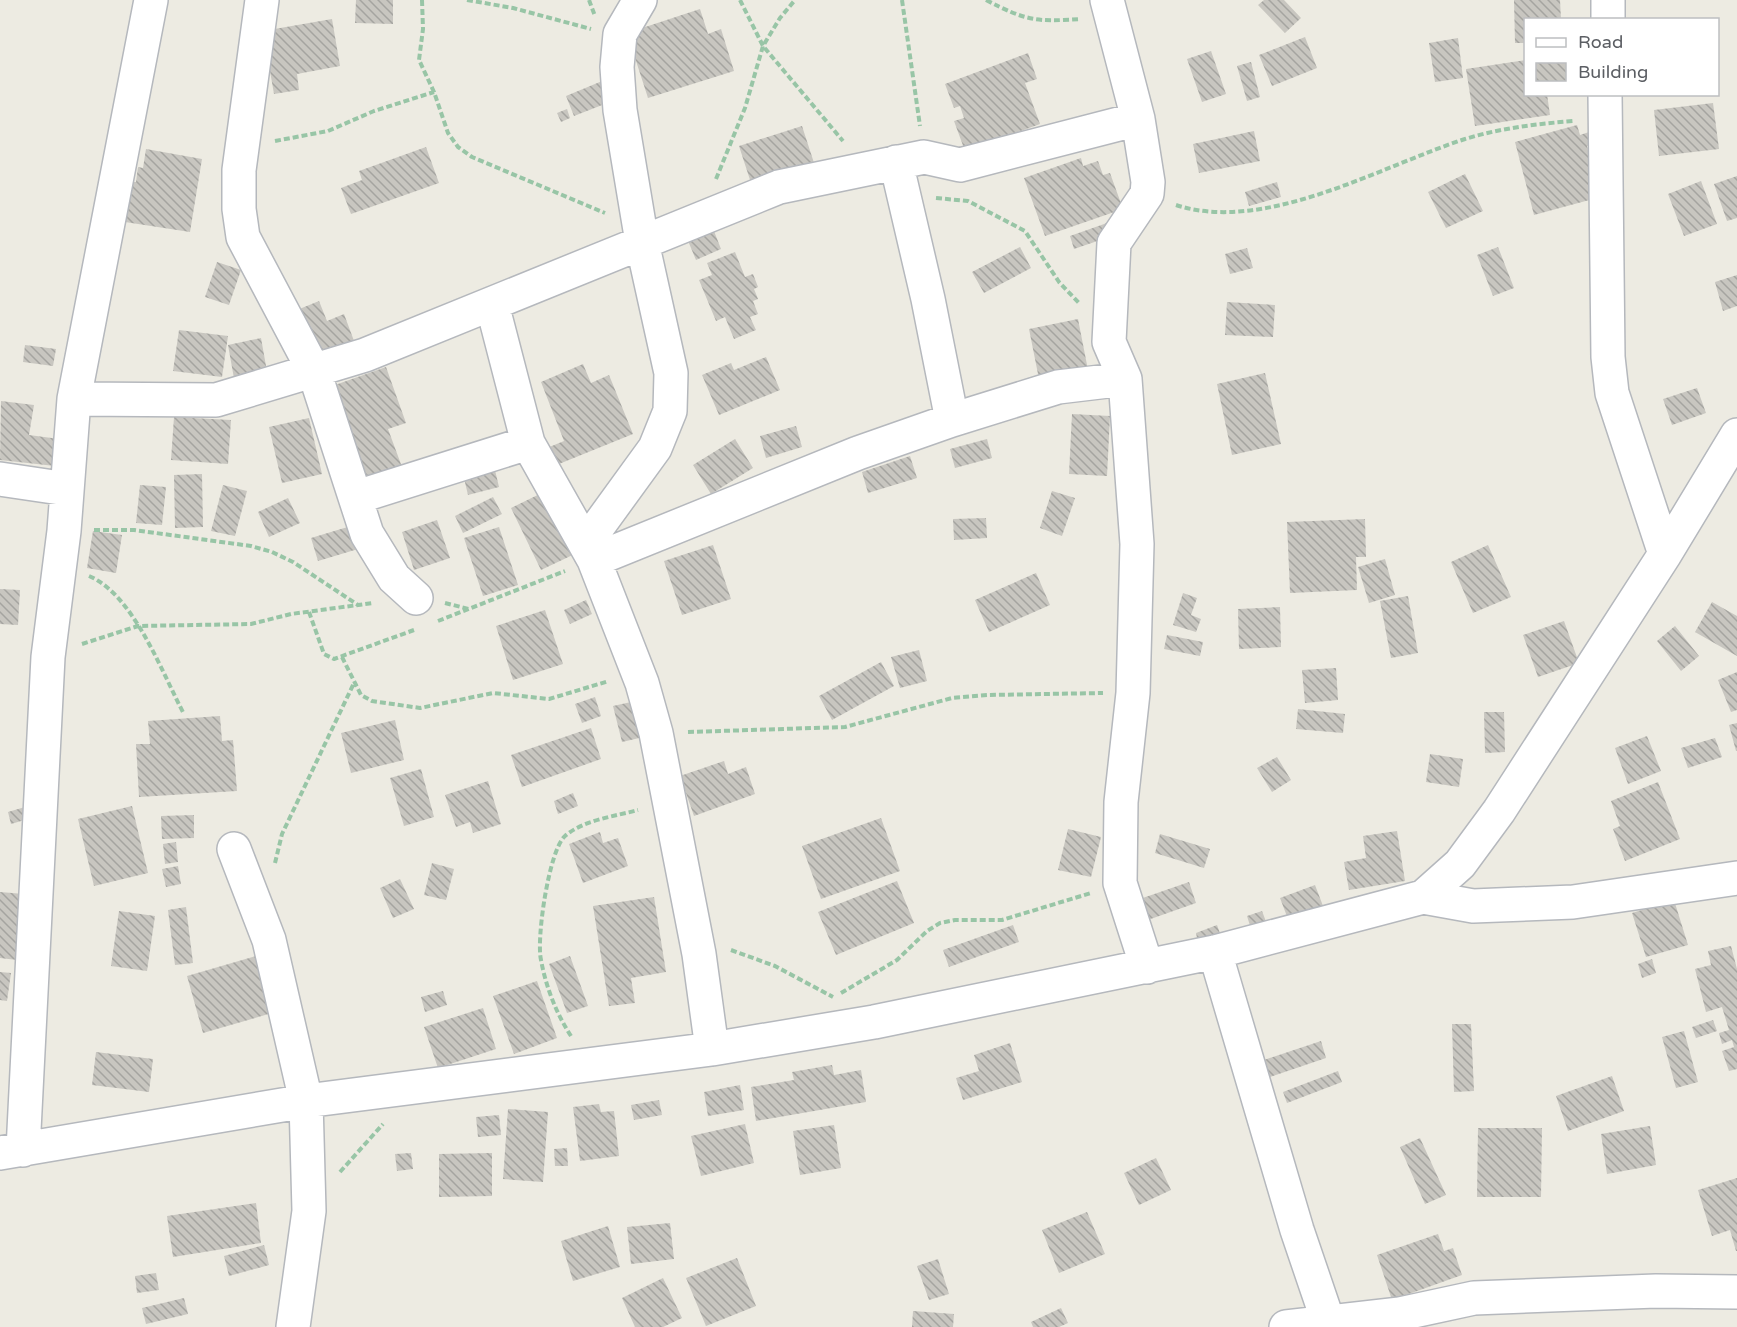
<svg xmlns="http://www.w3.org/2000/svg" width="1737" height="1327" viewBox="0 0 1737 1327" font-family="'Varela Round',sans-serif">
<defs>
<pattern id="building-back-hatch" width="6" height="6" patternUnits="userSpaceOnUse" patternTransform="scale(1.5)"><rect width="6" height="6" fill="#c8c6c0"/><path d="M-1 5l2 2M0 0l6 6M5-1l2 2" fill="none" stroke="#a5a4a0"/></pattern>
</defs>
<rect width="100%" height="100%" fill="#edebe2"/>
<path fill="url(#building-back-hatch)" d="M356,0H393V24L355,23Z
M1264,0H1284L1301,18L1285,33L1258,5Z
M1514,0H1560L1561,20H1526V43H1515Z
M700,9L708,34L721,29L734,71L648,98L627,33Z
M332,19L340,66L297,74L299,90L274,94L263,31Z
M1305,37L1317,68L1272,86L1259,55Z
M1458,38L1463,78L1435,82L1429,43Z
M1211,51L1226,94L1202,102L1187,59Z
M1028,53L1037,79L1025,83L1040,124L965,151L954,121L964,118L960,106L954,108L945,84Z
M1526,60V94H1547L1550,115L1475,126L1466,69Z
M1251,62L1260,97L1247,101L1237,66Z
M607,79L615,100L574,116L566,96Z
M1713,103L1719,149L1659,156L1654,110Z
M567,109L570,118L561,122L557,113Z
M1577,125L1580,135L1589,132L1593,145L1587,146L1589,154L1595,153L1593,199L1534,215L1515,142Z
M802,126L815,166L752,186L739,146Z
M1254,131L1260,161L1199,173L1193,144Z
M426,147L439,183L351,214L341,188L362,180L359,171Z
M146,149L202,159L190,232L125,222L131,182H136L138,167L143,168Z
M1081,158L1083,166L1098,161L1103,175L1110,173L1123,209L1045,236L1024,178Z
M1465,174L1483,211L1446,228L1428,192Z
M1737,176V218L1727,221L1714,184Z
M1701,181L1717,224L1684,236L1668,194Z
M1277,182L1281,197L1249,206L1245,192Z
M1107,223L1112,236L1074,249L1070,236Z
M712,226L721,249L696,260L686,236Z
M1020,247L1031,268L984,293L972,272Z
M1498,247L1514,288L1493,296L1477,255Z
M1247,248L1253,268L1230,274L1225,254Z
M735,252L745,277L753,274L758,287L754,289L758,299L753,301L758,314L750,317L756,330L734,339L725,317L716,321L699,280L712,275L707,263Z
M217,262L241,270L229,305L205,297Z
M1737,275V306L1723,311L1715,282Z
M319,301L327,321L344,314L357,349L317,364L297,310Z
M1227,302L1275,305L1273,337L1225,335Z
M1078,319L1088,370L1039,379L1029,329Z
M179,330L228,336L222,377L173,371Z
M261,338L268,377L235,384L228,345Z
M25,345L56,349L53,366L23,362Z
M766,357L780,390L719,415L702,375L731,363L734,370Z
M583,364L591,383L609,375L633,434L554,466L547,448L564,441L541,382Z
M386,367L406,423L388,429L402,467L358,483L343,442L354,438L335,385Z
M1265,373L1281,444L1232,455L1217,384Z
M1697,388L1706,413L1672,425L1663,399Z
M1,401L34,405L29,435L59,439L55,466L0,460Z
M1072,414L1110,416L1107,476L1069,474Z
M174,417L231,420L228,464L171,460Z
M309,418L322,474L282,483L269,427Z
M796,426L802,447L766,458L760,436Z
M735,439L753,468L711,494L693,465Z
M987,439L992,458L955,468L950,449Z
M910,456L917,478L868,493L862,472Z
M494,466L499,487L468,495L463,474Z
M202,474L203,527L175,528L174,475Z
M140,485L166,487L162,525L136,523Z
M223,485L247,491L235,536L211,531Z
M550,489L581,551L541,570L511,508Z
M1052,491L1075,498L1062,536L1040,528Z
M493,497L502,514L463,533L455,516Z
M288,498L300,523L269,537L258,512Z
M986,518L987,538L954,540L953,519Z
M1365,519L1366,557H1356L1357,590L1290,593L1287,522Z
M437,520L450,558L414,570L402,532Z
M351,526L358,549L318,561L311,538Z
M499,527L518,585L483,596L464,538Z
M93,531L122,535L116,573L87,568Z
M713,545L731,599L682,615L664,561Z
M1488,545L1511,597L1473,613L1451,562Z
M1385,559L1395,595L1369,603L1358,567Z
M1036,573L1050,605L989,632L975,600Z
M0,589L20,590L18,625L0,624Z
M1183,593L1197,598L1191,615L1201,619L1196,632L1173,625Z
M1408,596L1418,653L1391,658L1380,601Z
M586,600L592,614L570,624L564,610Z
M1712,602L1737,616V656L1695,632Z
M1280,607L1281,647L1239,649L1238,609Z
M545,610L563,664L513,680L496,626Z
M1564,621L1579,663L1538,677L1523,635Z
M1675,626L1699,656L1681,671L1657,641Z
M1167,635L1203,642L1200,656L1164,649Z
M919,650L927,681L900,688L891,657Z
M881,662L894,686L832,720L819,696Z
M1336,668L1338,700L1305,703L1302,670Z
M1737,672V710L1731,712L1718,680Z
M595,697L601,716L582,723L575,704Z
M640,700L648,736L622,742L613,706Z
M1298,709L1345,714L1343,733L1296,729Z
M1484,712H1504L1505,752L1485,753Z
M220,716L222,741L233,740L237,791L139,797L136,744H150L148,721Z
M395,720L404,760L351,773L341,733Z
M1737,723V751H1736L1729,725Z
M591,728L601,759L522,787L511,755Z
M1647,736L1661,771L1628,784L1615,748Z
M1715,738L1722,757L1688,768L1681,748Z
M1430,754L1463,759L1459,787L1426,782Z
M1277,757L1291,780L1272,792L1257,768Z
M724,761L728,774L746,767L755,794L694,816L680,776Z
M421,769L434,817L404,826L390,778Z
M488,781L501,824L473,833L470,822L456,827L445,795Z
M1658,782L1680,839L1625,861L1613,829L1620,826L1611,801Z
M573,793L578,806L558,814L554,801Z
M132,806L148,873L94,886L78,819Z
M25,807L28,819L11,824L8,812Z
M194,815V838L162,839L161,816Z
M881,818L900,871L821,899L802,846Z
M1068,829L1101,837L1091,877L1058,870Z
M1397,831L1405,881L1349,890L1344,862L1366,858L1363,836Z
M600,832L603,843L618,838L628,866L583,883L569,844Z
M1160,834L1210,849L1204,868L1155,853Z
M176,842L178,862L165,864L163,844Z
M432,863L454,869L446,900L424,895Z
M178,866L181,884L166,887L162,869Z
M400,879L414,909L393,918L380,888Z
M897,881L914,923L836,955L818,912Z
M1189,882L1196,903L1145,921L1137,900Z
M1315,885L1323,906L1288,919L1280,898Z
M0,892L24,894L17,960L0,958Z
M654,897L666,972L631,978L635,1003L609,1006L593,906Z
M1674,900L1688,945L1646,957L1632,913Z
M186,907L193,963L175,965L168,910Z
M119,911L155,916L147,971L111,966Z
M1262,911L1268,927L1252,932L1247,916Z
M1013,925L1019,942L949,967L943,950Z
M1217,925L1222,939L1189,941L1197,938L1196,933Z
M1731,946L1737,969V1069L1729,1071L1722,1051L1734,1047L1732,1040L1722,1044L1719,1033L1729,1030L1722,1007L1706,1012L1695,969L1711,965L1708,951Z
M256,956L272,1013L203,1033L187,976Z
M570,956L588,1006L567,1013L549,964Z
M1652,959L1656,973L1642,978L1638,964Z
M0,972L11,973L7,1001L0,1000Z
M537,981L557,1038L514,1054L493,996Z
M443,991L447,1005L425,1012L421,997Z
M483,1008L496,1049L438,1068L424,1027Z
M1713,1020L1717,1031L1696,1038L1692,1027Z
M1452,1024H1471L1474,1091L1454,1092Z
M1684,1031L1698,1082L1676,1088L1662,1037Z
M1321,1041L1326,1058L1270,1077L1264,1060Z
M1010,1043L1022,1082L963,1100L956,1078L979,1071L974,1055Z
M96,1052L153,1059L149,1092L92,1085Z
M832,1065L834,1075L861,1070L866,1102L756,1121L751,1087L794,1080L792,1072Z
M1338,1071L1342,1082L1287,1103L1283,1092Z
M1612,1076L1624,1111L1568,1131L1556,1096Z
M740,1085L744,1110L708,1116L704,1092Z
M659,1100L662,1115L634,1120L631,1105Z
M599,1104L601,1112L614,1111L619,1156L580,1161L573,1107Z
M508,1109L548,1112L543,1182L503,1179Z
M499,1115L501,1135L478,1137L476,1117Z
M745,1124L754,1163L701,1176L691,1136Z
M834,1125L841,1168L800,1175L793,1131Z
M1650,1126L1656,1165L1607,1174L1601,1134Z
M1478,1128H1542L1541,1197H1477Z
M1420,1138L1446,1195L1425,1204L1400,1147Z
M567,1148L568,1166H555L554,1149Z
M411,1153L413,1169L397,1171L395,1154Z
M492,1153V1196L439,1197V1154Z
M1156,1158L1171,1190L1139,1205L1124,1173Z
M1737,1178V1251H1736L1730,1230L1712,1236L1698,1190Z
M256,1203L261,1243L173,1257L167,1216Z
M1087,1212L1105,1254L1059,1273L1042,1230Z
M670,1223L674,1259L631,1264L627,1227Z
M608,1226L620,1267L573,1281L561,1241Z
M1438,1234L1444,1251L1453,1248L1462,1275L1392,1300L1377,1255Z
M264,1245L269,1265L229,1276L224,1256Z
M737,1258L756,1306L706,1326L686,1278Z
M938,1259L949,1294L929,1300L917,1266Z
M156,1273L159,1290L137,1293L135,1276Z
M663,1278L682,1318L663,1327H635L622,1298Z
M184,1298L188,1314L146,1324L142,1308Z
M1061,1308L1068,1323L1059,1327H1033L1031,1322Z
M913,1311L954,1314L953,1327H912Z"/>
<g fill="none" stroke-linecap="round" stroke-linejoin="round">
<g stroke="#b5b8bd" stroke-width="36">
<path id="minor" d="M262,0L239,170V209L243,237L314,371L367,534L394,578L416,598
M1107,0L1138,119L1148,182L1147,194L1114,243L1109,342L1125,379L1137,544L1133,693L1121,802L1120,883L1147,967
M1608,20V0
M1605,94L1608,357L1612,393L1665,554
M896,162L928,299L952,420
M492,304L528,443L594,560L642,683L656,733L699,954L712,1049
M74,399L216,400L365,355L779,187L924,157L960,165L1138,119
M0,479L67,489
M357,497L528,443
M586,543L655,448L670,411L671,373L642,242L620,110L617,67L620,34L640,0
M594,560L858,453L952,420L1058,387L1125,379
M234,849L269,940L306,1101L309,1211L293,1327
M1423,897L1460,864L1499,811L1665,554L1737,435
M1215,952L1297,1230L1330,1327
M23,1150L48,657L64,531L74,399L151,0
M0,1153L306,1101L712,1049L874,1022L1215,952L1423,897L1473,906L1573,902L1737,878
M1286,1327L1400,1314L1474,1298L1656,1291L1737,1292"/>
</g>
<path stroke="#98c5a6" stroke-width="4" stroke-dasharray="6 3" stroke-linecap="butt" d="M422,0L423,29L419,60L434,92L448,133L458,147L472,157L605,213
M467,0L513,8L591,29
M589,0L595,16
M740,0L763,46L843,141
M902,0L920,126
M986,0C1027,21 1035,22 1081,19
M275,141L328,131L374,111L434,92
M716,179L745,108L763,46L780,18L795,0
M936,198L968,201L1025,231L1059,282L1079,303
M1176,205C1265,234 1379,167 1465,139C1501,128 1536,124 1573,121
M94,530H134L251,546L272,552L293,562L358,605
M89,576C134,595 162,673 184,714
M445,603L469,609
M309,612L324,654L334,659L414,630
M438,621L565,571
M82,644L138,626L251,624L291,614L373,603
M342,657L361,695L372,701L420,708L493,693L549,699L609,681
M688,732L845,727L952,698L988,695L1103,693
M275,863L282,834L354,683
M731,950L775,966L833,997
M841,993L897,960L927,931L940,923L955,920H1002L1091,893
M571,1036C556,1013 546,987 541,960C536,939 549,850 565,836C583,820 616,816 638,810
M340,1172L383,1124"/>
<use href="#minor" stroke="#fff" stroke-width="33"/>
</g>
<rect x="1524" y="18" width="195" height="78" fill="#ffffff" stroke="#bdbfc1" stroke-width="1.5"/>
<rect x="1536" y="38" width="30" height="9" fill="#ffffff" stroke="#bdbfc1" stroke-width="1.5"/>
<text x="1578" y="48" font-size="18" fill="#5b5e63">Road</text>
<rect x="1536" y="63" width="30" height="18" fill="url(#building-back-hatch)" stroke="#bdbfc1" stroke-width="1.5"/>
<text x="1578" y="78" font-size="18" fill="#5b5e63">Building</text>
</svg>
